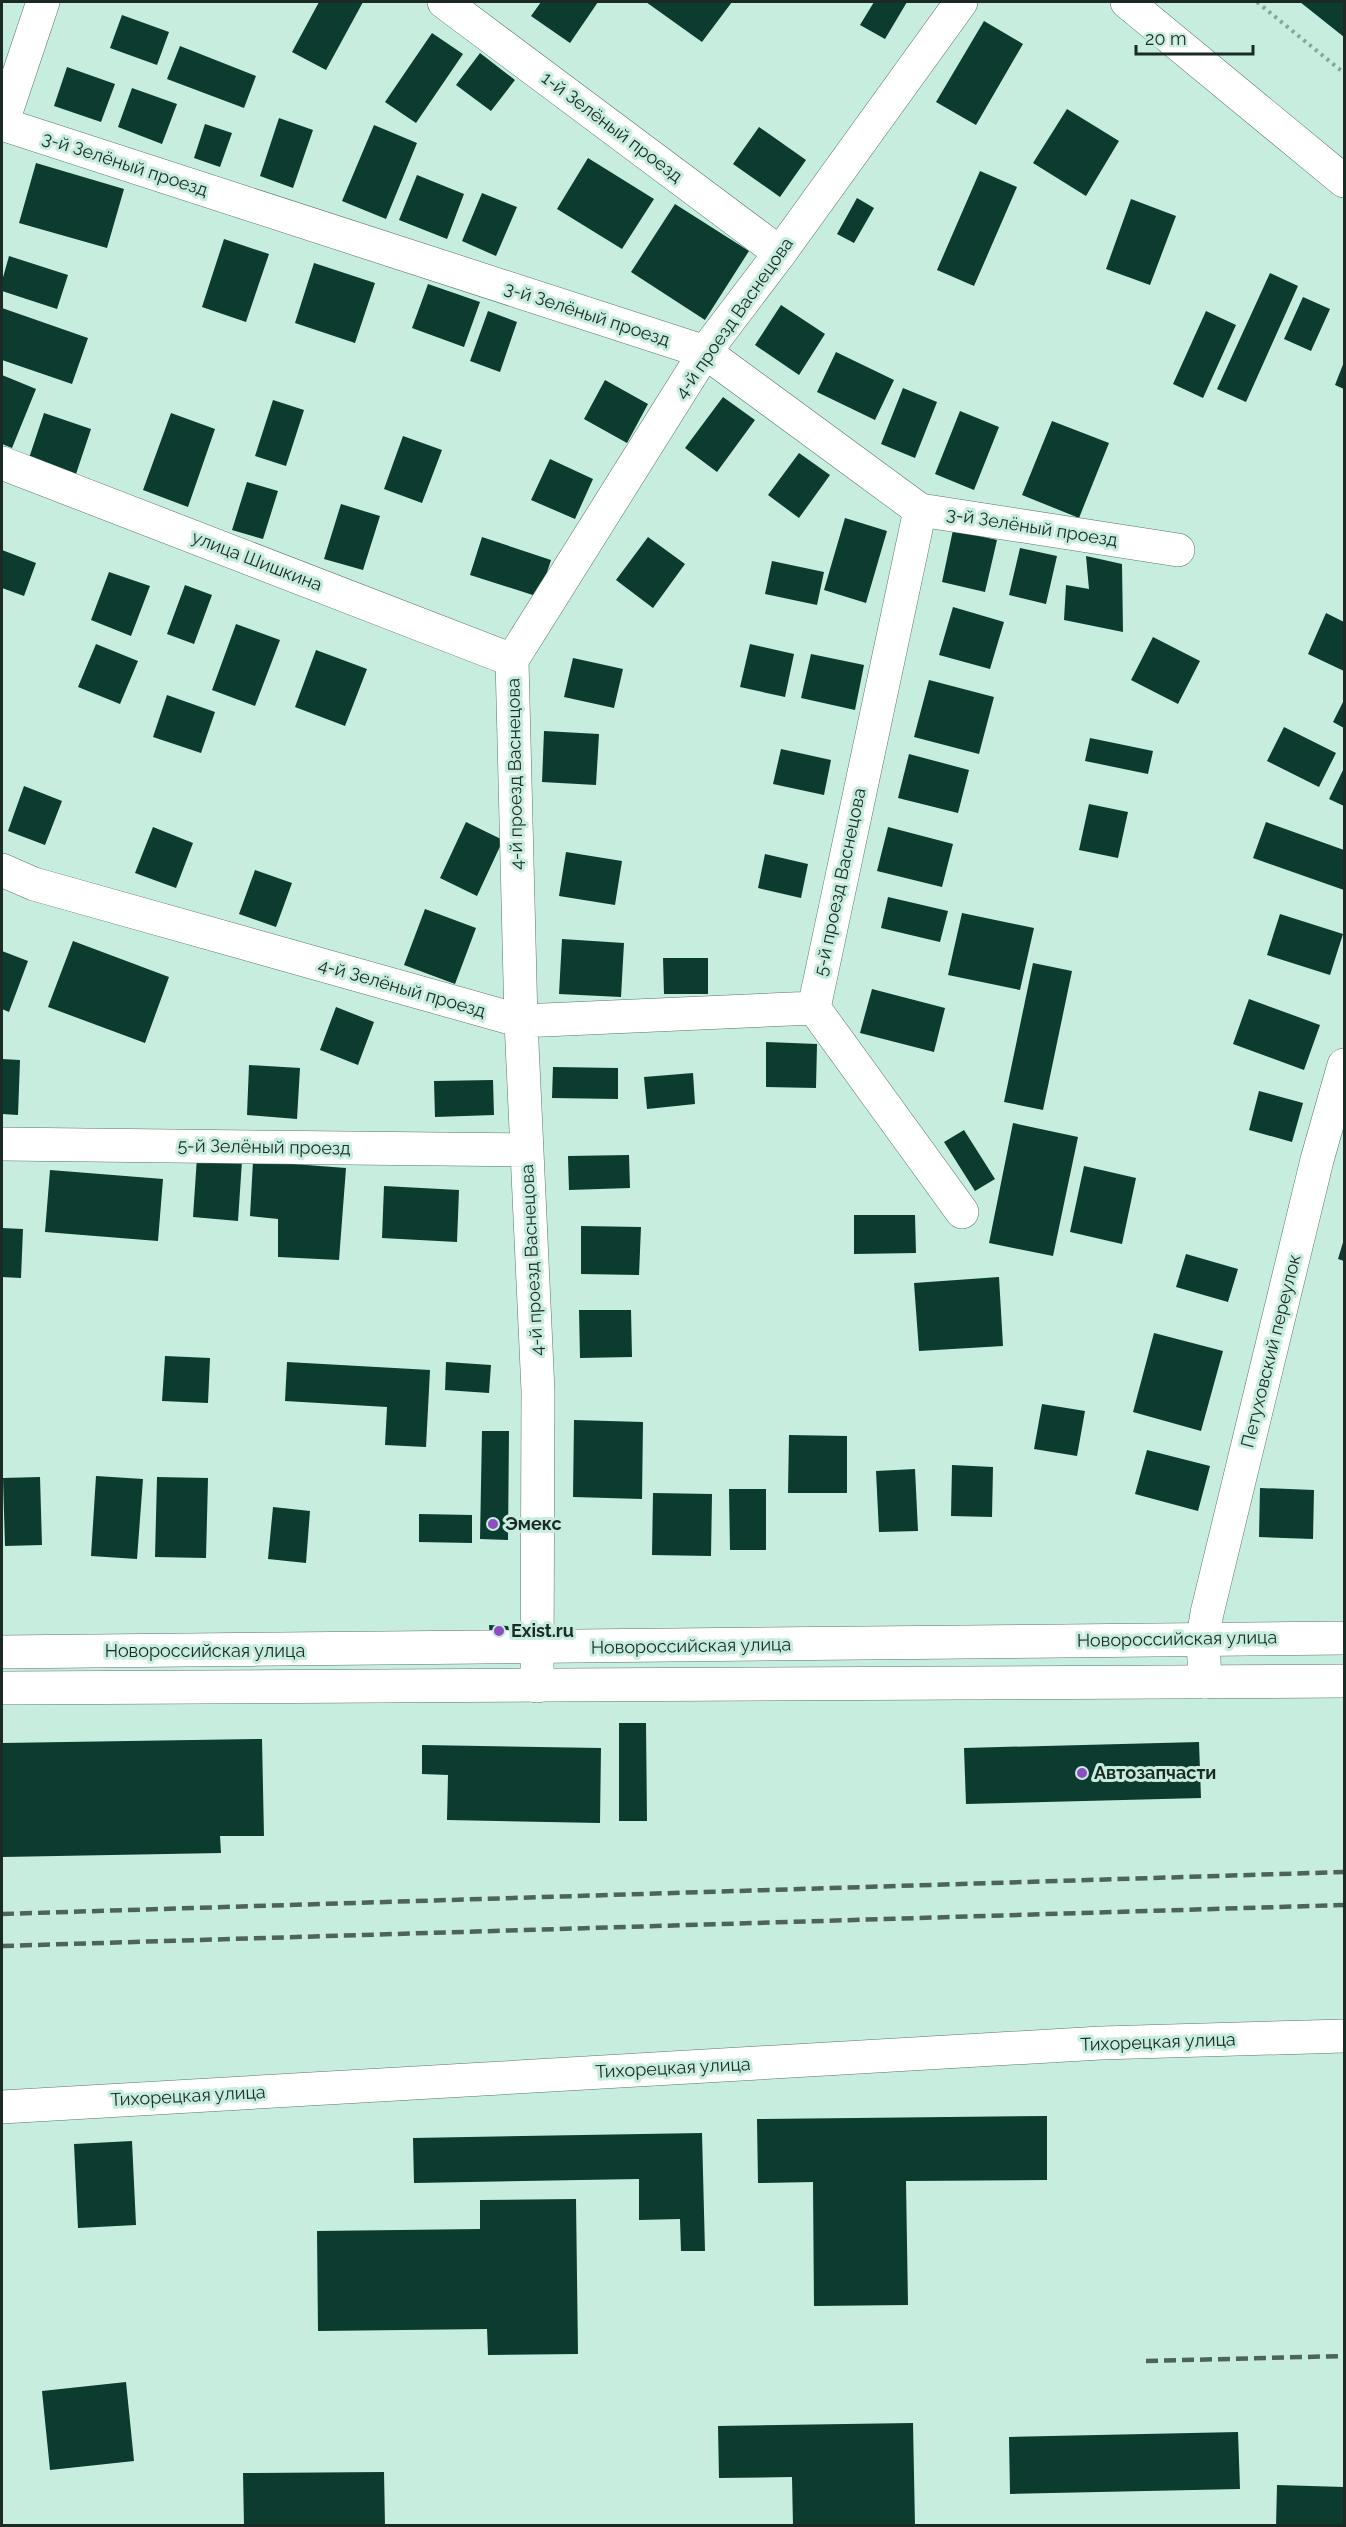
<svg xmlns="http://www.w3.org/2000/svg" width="1346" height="2527" viewBox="0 0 1346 2527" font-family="Raleway,sans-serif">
<rect width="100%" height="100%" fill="#c7edde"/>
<path fill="#0b3c2f" d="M319,2H363L326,70L292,52Z
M541,2H598L570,43L531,16Z
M646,2H732L702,42Z
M874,2H907L885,39L860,25Z
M1300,2H1344V37Z
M122,15L169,32L157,65L110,48Z
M984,21L1023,44L976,125L936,102Z
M432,33L463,54L416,123L385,102Z
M180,46L256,76L244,108L167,79Z
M480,53L515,80L491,111L456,85Z
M67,67L115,84L101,122L54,106Z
M132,88L177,104L162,144L118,127Z
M1067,109L1119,141L1086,196L1033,163Z
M279,118L313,130L293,188L260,176Z
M205,124L232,133L220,167L194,158Z
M374,125L417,143L386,219L342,201Z
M759,127L806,160L780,197L733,164Z
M588,158L654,199L622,249L557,209Z
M36,163L124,189L107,248L19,223Z
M980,171L1017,187L974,286L937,270Z
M417,175L464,194L447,239L399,220Z
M482,193L517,207L496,256L462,241Z
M857,198L874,208L854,243L837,234Z
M1131,199L1176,216L1150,285L1106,269Z
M675,204L749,251L705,320L631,272Z
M224,239L269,254L246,322L202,307Z
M9,256L68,275L57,309L2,291V281Z
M314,263L375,283L355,343L295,323Z
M1270,273L1298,286L1246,402L1217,389Z
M428,284L480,302L464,347L412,328Z
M1303,297L1330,309L1311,351L1284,339Z
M781,305L825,334L799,375L755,345Z
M2,308L88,338L72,384L2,360Z
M488,311L517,322L500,372L470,361Z
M1206,311L1236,325L1203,398L1173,384Z
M836,352L894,380L875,420L817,392Z
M1344,362V389L1335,385Z
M2,375L36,389L12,448L2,444Z
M605,380L648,404L627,443L584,419Z
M903,388L937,402L915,458L881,444Z
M723,397L755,420L717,472L685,448Z
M273,400L304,410L286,466L255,456Z
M960,411L999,427L974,490L935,474Z
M44,413L91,429L76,474L29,458Z
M171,413L215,429L188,507L143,490Z
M1052,421L1109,443L1079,518L1022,495Z
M403,436L442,450L422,503L384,489Z
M799,453L830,475L799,518L768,495Z
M550,459L593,479L575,519L531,500Z
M247,482L278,491L263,539L232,530Z
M341,504L380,516L363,570L324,559Z
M845,518L887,531L866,603L824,590Z
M953,530L997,540L985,592L942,582Z
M482,537L551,560L539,597L470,575Z
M648,537L685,564L653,608L616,580Z
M1020,548L1057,556L1046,604L1009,595Z
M2,550L36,563L24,596L2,588Z
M1086,556L1122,564L1123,632L1064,620L1066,585L1089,589Z
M772,561L824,572L817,605L765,594Z
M109,572L150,586L131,636L91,620Z
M185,585L212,595L194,644L167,634Z
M953,607L1004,622L990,669L939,655Z
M1326,613L1344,622V671L1308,654Z
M236,624L280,640L255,706L212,690Z
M1153,637L1200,661L1178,704L1131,680Z
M96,644L138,661L120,704L78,687Z
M750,644L794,654L785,697L740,687Z
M316,650L367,669L345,726L295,707Z
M811,654L864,665L855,710L801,698Z
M573,658L623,669L614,708L564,697Z
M929,680L994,697L979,754L914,737Z
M167,695L215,712L201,753L153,737Z
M1344,700V728L1333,722Z
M1284,727L1336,753L1319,787L1267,761Z
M544,731L599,734L596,785L542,782Z
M1090,738L1153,751L1148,774L1085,761Z
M781,749L831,760L824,795L773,784Z
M909,754L969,770L958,813L898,798Z
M1344,768V806L1329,799Z
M24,786L62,801L45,845L8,831Z
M1089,804L1128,812L1118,858L1079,850Z
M466,822L503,840L477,896L440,878Z
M1266,822L1344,850V890L1253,858Z
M153,827L193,843L176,888L135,873Z
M888,827L953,844L942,887L877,871Z
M566,852L622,861L615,905L559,896Z
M765,854L808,864L801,898L758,888Z
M255,870L292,883L276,927L239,914Z
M888,897L948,911L940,942L881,928Z
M425,909L476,928L455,984L404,965Z
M962,913L1034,928L1020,990L948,975Z
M1280,914L1343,934L1330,975L1267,955Z
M562,939L624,943L621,997L559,994Z
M73,941L169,977L145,1043L48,1007Z
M2,951L28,961L9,1012L2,1009Z
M663,958H708V994H664Z
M1033,963L1072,971L1043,1110L1004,1102Z
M872,989L945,1008L934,1052L860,1033Z
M1249,999L1320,1025L1304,1070L1233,1044Z
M336,1007L374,1022L358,1065L320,1050Z
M766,1042L817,1044L816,1088L766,1087Z
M2,1059L20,1060L18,1115L2,1114Z
M249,1065L300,1068L297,1119L247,1115Z
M553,1067L618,1068V1099L552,1098Z
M693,1073L695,1104L647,1109L644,1077Z
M493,1080L494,1115L435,1117L434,1081Z
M1259,1091L1303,1103L1292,1142L1249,1130Z
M1013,1123L1078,1137L1053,1256L989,1243Z
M964,1130L995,1179L975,1191L944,1142Z
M629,1155L630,1188L569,1190L568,1156Z
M197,1157L242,1161L238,1221L193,1217Z
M253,1161L346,1168L339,1260L278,1257V1219L250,1216Z
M1084,1166L1136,1178L1122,1244L1070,1232Z
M50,1170L163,1179L158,1241L45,1232Z
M384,1186L459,1190L457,1242L382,1238Z
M854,1215H915L916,1253L854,1254Z
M581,1226L641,1227L639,1275L581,1274Z
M2,1228L23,1229L21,1278L2,1277Z
M1344,1239V1261L1338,1259Z
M1186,1254L1238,1269L1228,1302L1176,1287Z
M999,1277L1003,1346L919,1351L914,1283Z
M579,1310H631L632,1357L580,1358Z
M1154,1333L1223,1351L1201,1431L1133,1412Z
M165,1356L210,1358L208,1403L162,1401Z
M287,1362L430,1370L426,1447L385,1445L387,1407L285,1401Z
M446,1362L491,1365L489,1393L445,1390Z
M1042,1404L1085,1411L1077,1456L1034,1449Z
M574,1420L643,1422L642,1499L573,1497Z
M482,1431H509L508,1540L480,1539Z
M789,1435L847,1436V1493H788Z
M1147,1450L1210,1466L1198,1511L1135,1494Z
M952,1465L993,1467L992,1517L951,1516Z
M915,1469L918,1531L879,1532L876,1471Z
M96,1476L143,1479L137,1559L91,1556Z
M40,1477L42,1545L5,1546L3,1478Z
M157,1477L208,1478L206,1558L155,1557Z
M1260,1488L1314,1490L1313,1539L1259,1537Z
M729,1489H766V1550H730Z
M653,1493L712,1494L711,1556L652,1555Z
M273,1507L310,1511L306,1563L268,1559Z
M419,1514L472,1515V1543L419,1542Z
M489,1625L508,1626L511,1637L490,1639Z
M619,1723H646L647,1821H619Z
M262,1739L264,1836H220L221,1853L2,1857V1743Z
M1199,1742L1201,1798L966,1804L964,1748Z
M422,1745L601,1748L600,1823L447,1820L448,1775L422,1774Z
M1047,2116V2180L906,2181L908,2305L814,2306L813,2182L758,2183L757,2119Z
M702,2133L705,2251H681L680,2219L639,2220V2179L414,2183L413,2138Z
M132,2141L136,2225L78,2228L74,2144Z
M576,2199L578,2354L488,2355L487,2329L318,2331L317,2231L480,2229V2200Z
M126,2382L134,2461L50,2470L42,2391Z
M913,2423L915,2526H793L792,2477L719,2478L718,2426Z
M1238,2432L1240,2489L1010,2494L1009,2437Z
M384,2472L385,2526H244L243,2473Z
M1277,2485L1344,2487L1343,2526H1276Z"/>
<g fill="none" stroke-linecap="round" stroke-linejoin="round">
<g stroke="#56786c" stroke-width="34">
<path id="minor" d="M444,2L780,253
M1127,2L1344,181
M2,124L705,352L920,510L1178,550
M2,124L43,2
M2,463L512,660
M920,510L814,1008L962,1212
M2,870L34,884L521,1021L814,1008
M2,1144L527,1150
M1205,1682L1203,1638L1207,1613L1317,1160L1344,1065
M537,1686L538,1391L521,1021L512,660L705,352L780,253L961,2
M2,2107L1101,2043L1344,2036"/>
</g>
<g stroke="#56786c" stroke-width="34">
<path id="major" d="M2,1652L1344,1638
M2,1688L1344,1681"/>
</g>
<path stroke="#87a59a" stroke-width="4" stroke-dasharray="3 4.5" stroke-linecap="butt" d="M1257,2L1344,73"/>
<use href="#minor" stroke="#fff" stroke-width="33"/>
<use href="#major" stroke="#fff" stroke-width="33"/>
<path stroke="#4e635c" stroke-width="4.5" stroke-dasharray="12 6" stroke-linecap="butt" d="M2,1914L1344,1872
M2,1946L1344,1905
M1146,2361L1344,2356"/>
</g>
<g fill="#8f4dc2" stroke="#c7edde" stroke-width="2">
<circle cx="493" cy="1524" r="6"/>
<circle cx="499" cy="1631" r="6"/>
<circle cx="1082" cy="1773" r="6"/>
</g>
<g text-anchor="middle" stroke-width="6" stroke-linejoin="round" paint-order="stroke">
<g font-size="18" fill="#1b2a25" stroke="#c7edde">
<text transform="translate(612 127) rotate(37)" y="6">1-й Зелёный проезд</text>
<text transform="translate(125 164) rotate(18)" y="6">3-й Зелёный проезд</text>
<text transform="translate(587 314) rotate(18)" y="6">3-й Зелёный проезд</text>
<text transform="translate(734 318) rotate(-55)" y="6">4-й проезд Васнецова</text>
<text transform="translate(1032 527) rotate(9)" y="6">3-й Зелёный проезд</text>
<text transform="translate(257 561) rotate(21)" y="6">улица Шишкина</text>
<text transform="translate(515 774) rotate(-91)" y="6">4-й проезд Васнецова</text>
<text transform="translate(840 882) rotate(-78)" y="6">5-й проезд Васнецова</text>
<text transform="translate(402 988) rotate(16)" y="6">4-й Зелёный проезд</text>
<text transform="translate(264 1147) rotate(1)" y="6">5-й Зелёный проезд</text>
<text transform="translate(532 1260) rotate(-93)" y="6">4-й проезд Васнецова</text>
<text transform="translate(1271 1351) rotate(-76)" y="6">Петуховский переулок</text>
<text transform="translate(1177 1639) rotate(-1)" y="6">Новороссийская улица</text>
<text transform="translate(691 1646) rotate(-1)" y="6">Новороссийская улица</text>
<text x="205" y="1657">Новороссийская улица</text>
<text transform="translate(1158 2042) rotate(-2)" y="6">Тихорецкая улица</text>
<text transform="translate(673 2068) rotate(-3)" y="6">Тихорецкая улица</text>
<text transform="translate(188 2096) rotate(-3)" y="6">Тихорецкая улица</text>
</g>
<g font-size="18" font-weight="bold" fill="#1b2a25" stroke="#c7edde" text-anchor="start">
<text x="505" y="1530">Эмекс</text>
<text x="511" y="1637">Exist.ru</text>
<text x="1094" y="1779">Автозапчасти</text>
</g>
</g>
<rect width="1346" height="2527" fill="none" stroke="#1b2a25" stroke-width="6"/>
<path d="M1136 45v9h117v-9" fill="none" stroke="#1b2a25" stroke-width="3"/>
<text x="1145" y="45" font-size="18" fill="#1b2a25" stroke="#c7edde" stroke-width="4.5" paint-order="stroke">20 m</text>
</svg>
